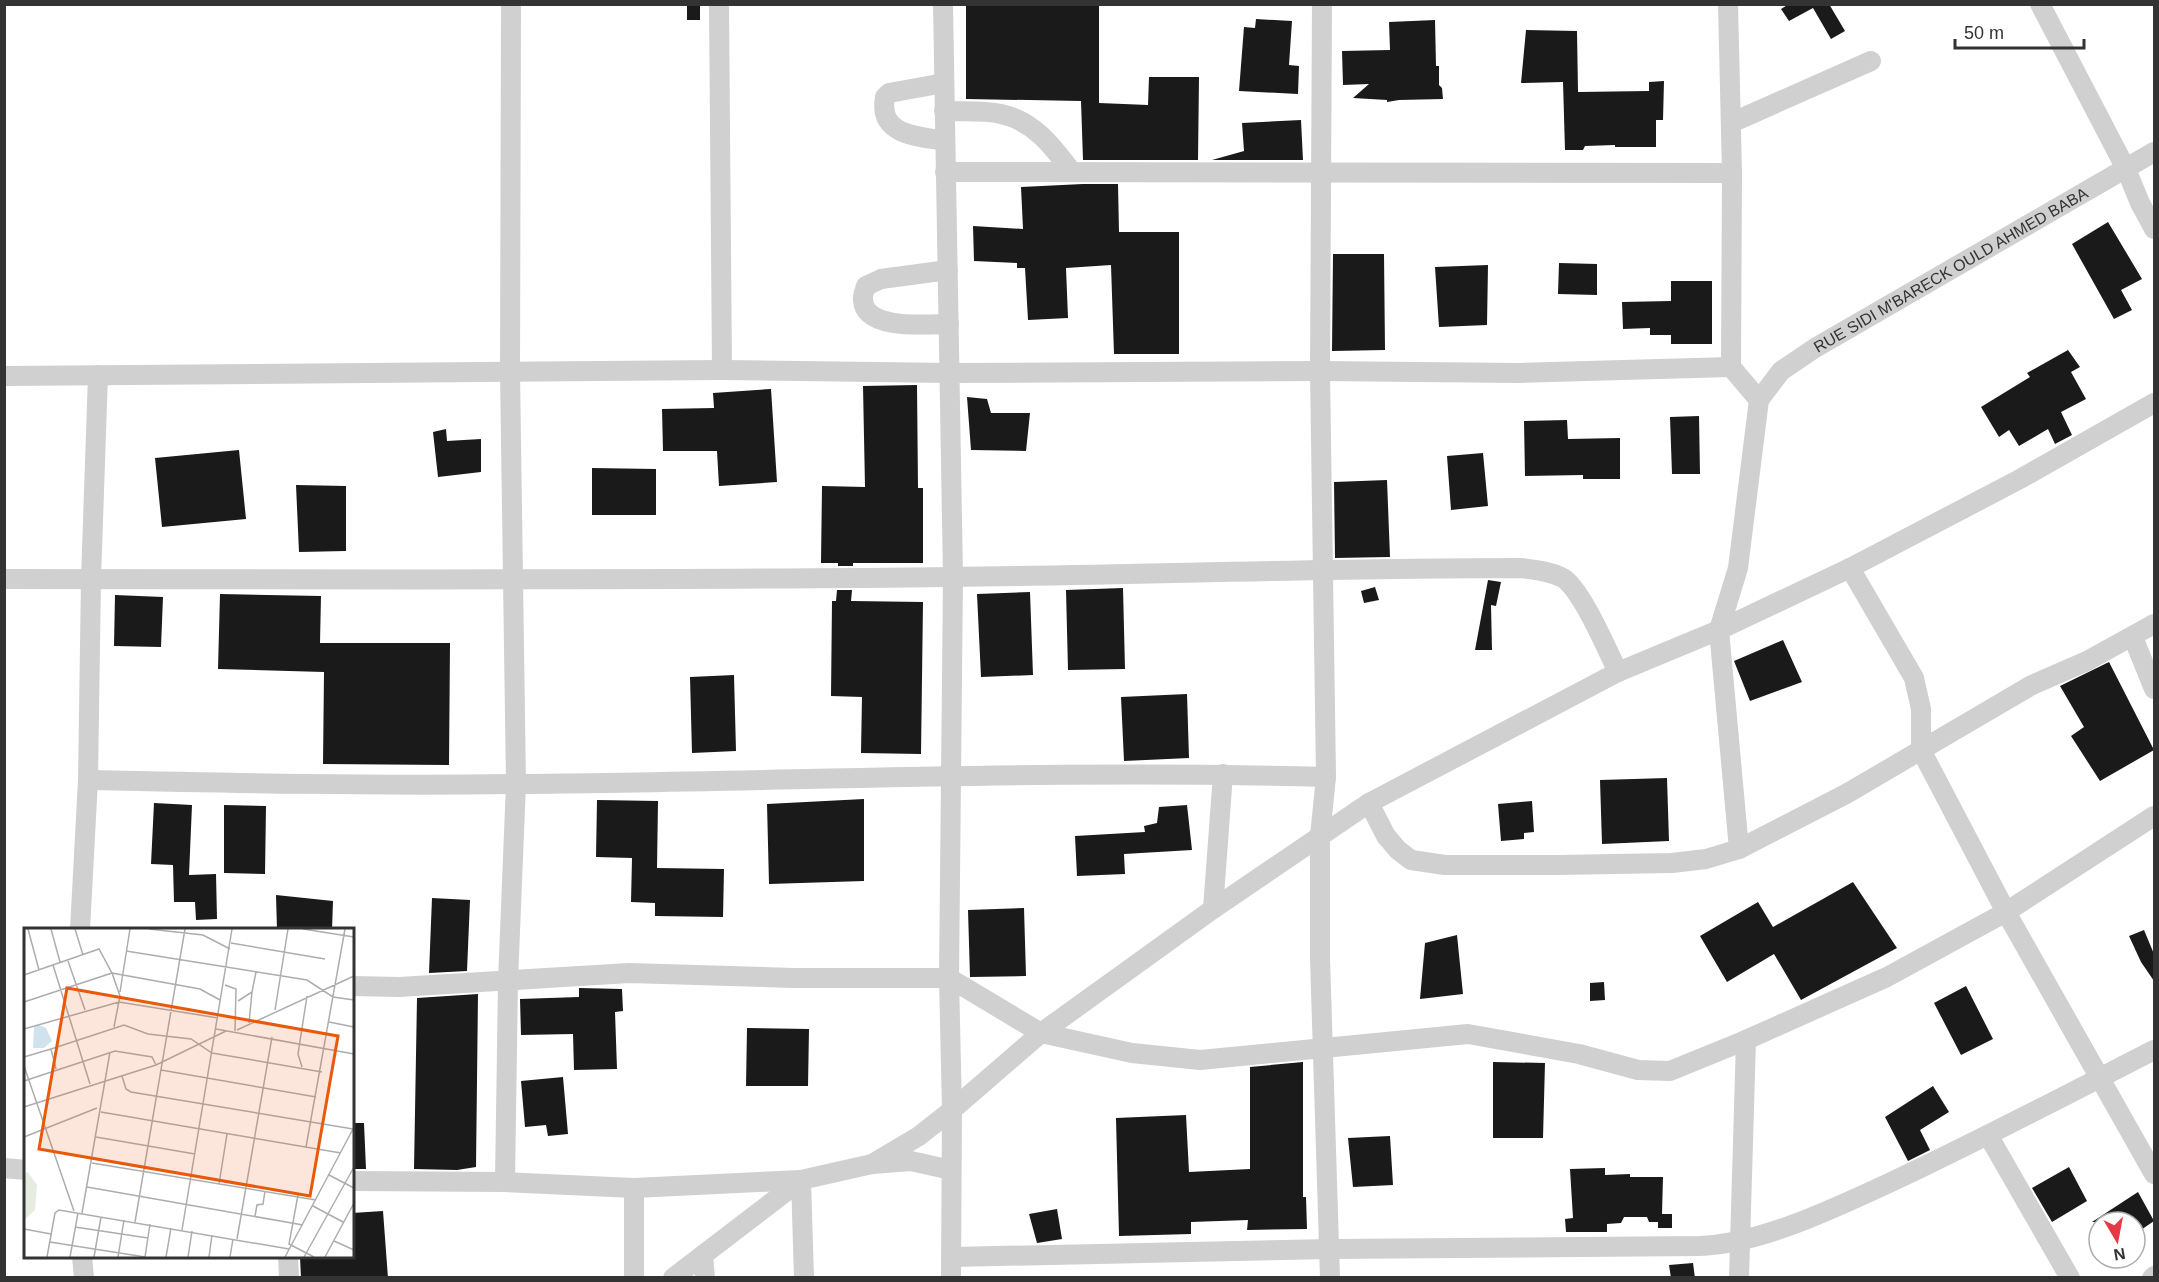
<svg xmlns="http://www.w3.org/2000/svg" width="2159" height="1282" viewBox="0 0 2159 1282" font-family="Arial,sans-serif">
<rect width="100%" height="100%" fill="#fff"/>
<path fill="#1a1a1a" d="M687,4H700V20H687Z
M966,4H1099V103L1148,105L1149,77H1199L1198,160H1083L1081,101L966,99Z
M1789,4H1829L1845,31L1831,39L1813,8L1789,21L1781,9Z
M1256,19L1292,21L1289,65L1299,66L1298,94L1239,91L1244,27L1255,28Z
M1435,20L1436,66H1439V85L1442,88L1443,99L1399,100L1387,102V100L1353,98L1369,84L1343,85L1342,51L1390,50L1389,22Z
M1526,30L1577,31L1578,92L1649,91V82L1664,81L1663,120H1656V147H1615V145L1585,146L1583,150H1565L1563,82L1521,83Z
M1301,120L1303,160H1212L1244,151L1242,123Z
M1083,184H1118L1119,232H1179V354H1114L1111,265L1066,268L1068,318L1028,320L1025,268H1017V263L974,261L973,226L1023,229L1021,187Z
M2108,222L2142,279L2121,290L2132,310L2114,319L2072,244Z
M1333,254H1384L1385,350L1332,351Z
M1559,263L1597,264V295L1558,294Z
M1488,265L1487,325L1439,327L1435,267Z
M1671,281H1712V344H1671V335H1650V328L1623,329L1622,302L1671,301Z
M2068,350L2080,367L2071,372L2086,399L2061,412L2072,435L2055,444L2048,429L2019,446L2009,430L1999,437L1981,407L2030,377L2027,373Z
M917,385L918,488H923V563H853V566H838V563H821L822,486L865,487L863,386Z
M771,389L777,482L719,486L717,451H663L662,409L714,408L713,393Z
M967,397L987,399L991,413H1030L1026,451L971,450Z
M1699,416L1700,474H1672L1670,417Z
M1567,420L1568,439L1620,438V479H1583V475L1525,476L1524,421Z
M446,429L447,441L481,439V472L438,477L433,432Z
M239,450L246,519L162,527L155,458Z
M1483,453L1488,506L1451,510L1447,456Z
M592,468L656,469V515H592Z
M1387,480L1390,557L1335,558L1334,482Z
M296,485L346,486V551L299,552Z
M1488,580L1501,582L1496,606L1491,605L1492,650H1475Z
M1375,587L1379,600L1364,603L1361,591Z
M1123,588L1125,669L1068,670L1066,590Z
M837,590H852L851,601L923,602L921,754L861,753L862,697L831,696L832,601H836Z
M1030,592L1033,675L981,677L977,594Z
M220,594L321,596L320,643H450L449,765L323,764L324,672L218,669Z
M115,595L163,597L161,647L114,646Z
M1783,640L1802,682L1750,701L1734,661Z
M2109,662L2154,750L2100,781L2071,736L2084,727L2060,686Z
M734,675L736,751L692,753L690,677Z
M1187,694L1189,758L1124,761L1121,697Z
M1667,778L1669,841L1602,844L1600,780Z
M864,799V881L769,884L767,804Z
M597,800L658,801L657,868L724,869L723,917L655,916V903L631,902L632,858L596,857Z
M1532,801L1534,832L1524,833V839L1501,841L1498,804Z
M154,803L192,805L189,875L216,874L217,919L196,920L195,902H174L173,865L151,864Z
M224,805L266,806L265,874L224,873Z
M1187,805L1192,850L1124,854L1125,874L1077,876L1075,836L1145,832L1144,826L1157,823L1159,807Z
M1853,882L1897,948L1801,1000L1774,954L1727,982L1700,936L1758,902L1773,927Z
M276,895L333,901L332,930H277Z
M432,898L470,900L467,971L429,973Z
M1024,908L1026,976L970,977L968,910Z
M2144,930L2154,954V981L2141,962L2129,936Z
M1457,935L1463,994L1420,999L1425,943Z
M1604,982L1605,1000L1590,1001V983Z
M1966,986L1993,1039L1961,1055L1934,1003Z
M579,988L622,989L623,1011L615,1012L617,1069L574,1070L573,1034L521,1035L520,999L579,997Z
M478,994L476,1167L457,1170L414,1169L417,998Z
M747,1028L809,1029L808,1086H746Z
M1303,1062V1197H1306L1307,1229L1247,1230L1248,1220L1191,1222V1234L1119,1236L1116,1118L1186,1115L1189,1172L1250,1169V1067Z
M1493,1062L1545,1063L1543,1138H1493Z
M563,1077L568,1134L548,1136L546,1125L525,1127L521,1081Z
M1933,1086L1949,1112L1920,1130L1930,1150L1908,1161L1885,1117Z
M352,1123H364L366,1169H352Z
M1390,1136L1393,1185L1353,1187L1348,1138Z
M2069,1167L2087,1201L2052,1222L2032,1188Z
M1605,1168V1175L1630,1174V1177H1663L1662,1214H1672V1228H1658V1222H1649L1647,1217H1624L1621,1223L1607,1224V1232H1566L1565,1219L1573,1218L1570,1169Z
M2138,1192L2154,1221L2135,1234V1222H2092Z
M1057,1209L1062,1239L1037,1243L1029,1214Z
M383,1211L388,1278H301L300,1257H352V1213Z
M1693,1263L1695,1278H1671L1669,1265Z"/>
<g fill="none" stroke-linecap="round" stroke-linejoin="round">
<g stroke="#d0d0d0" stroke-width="20">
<path d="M719,4L722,370"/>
<path d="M943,4L953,577L949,978L952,1110L951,1278"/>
<path d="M1322,4L1320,371L1326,777L1320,836V958L1330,1278"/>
<path d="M1728,4L1732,173L1731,367L1759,400L1738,568L1719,630L1739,849"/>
<path d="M2040,4L2126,169L2140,203L2154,229"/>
<path d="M944,83L889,93L885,97C878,136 918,136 945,141"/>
<path d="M944,111C963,112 983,110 1001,114C1034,121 1053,147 1072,172"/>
<path d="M1731,123L1871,61"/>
<path d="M945,172L1732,173"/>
<path d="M948,270L881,279L866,286C865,290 862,296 863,300C865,331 928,324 949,324"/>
<path d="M4,376L722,370L950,373L1320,371L1518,373L1731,367"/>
<path id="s1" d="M1759,400L1781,371L1815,348L2154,152"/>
<path d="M1850,568L1914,678L1921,709V750L2006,912L2154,1174"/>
<path d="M4,579C320,579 635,581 950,577C1140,575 1331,568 1521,568C1535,570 1550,571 1563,578C1582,590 1607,650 1618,672"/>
<path d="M2133,637L2154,689"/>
<path d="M88,780C231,783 374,786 517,784C787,782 1056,769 1326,777"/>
<path d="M1369,803L1386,836L1398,850L1411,860L1445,865H1557L1672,863L1706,859L1739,849L1846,794L2032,685L2087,661L2154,624"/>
<path d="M1213,909L1223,774"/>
<path d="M80,930L88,780L91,579L98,375"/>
<path d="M352,986L399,987L629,973L793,978H949L1041,1033L1132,1053L1200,1060L1468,1034L1579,1054L1638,1070L1670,1071L1746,1040L1887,977L2006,912L2154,816"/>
<path d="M1988,1135L2070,1278"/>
<path d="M872,1164L919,1136L952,1110L1041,1033L1213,909L1369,803L1618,672L1719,630L1850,568L2020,479L2154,403"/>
<path d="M4,1168L26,1170"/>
<path d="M801,1180L804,1278"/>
<path d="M352,1181L505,1182L634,1188L801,1180L872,1164L911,1161L951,1170"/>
<path d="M505,1182L508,981L516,784L510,372L511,4"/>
<path d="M634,1188V1278"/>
<path d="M703,1255L705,1278"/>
<path d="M82,1256L84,1278"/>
<path d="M288,1256L289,1278"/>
<path d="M951,1257L1331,1249L1699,1246C1760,1244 1833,1209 1889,1183C1979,1141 2066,1095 2154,1050"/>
<path d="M673,1278L801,1180"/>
<path d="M1739,1278L1746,1040"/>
<path d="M2152,1278L2154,1276"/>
</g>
</g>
<g text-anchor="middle" stroke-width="6" stroke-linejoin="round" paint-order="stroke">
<g font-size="16" fill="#333" stroke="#fff">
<text dy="6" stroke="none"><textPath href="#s1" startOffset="234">RUE SIDI M'BARECK OULD AHMED BABA</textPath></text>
</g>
</g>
<g transform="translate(24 928)">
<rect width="330" height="330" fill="#fff"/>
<path d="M4,244L13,257L11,282L1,291L0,246Z" fill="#e6ecdf"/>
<path d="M15,97L22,100L28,113L20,120H9L10,99Z" fill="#cfe2ee"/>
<path fill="none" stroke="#adadad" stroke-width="1.5" d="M4,1L15,42M27,1L36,34M51,1L59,27M125,1L179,7L206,21M279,1L330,9M207,15L301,31M102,23L283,52L309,69L330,72M44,33L61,82M29,37L66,156M0,47L75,21L88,45L176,61L196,72M201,57L212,61L211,103M96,64L106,1M214,73L228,64L232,44M0,74L88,45L96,68L90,99M251,82L264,1M305,94L330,99M225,95L228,64M0,101L95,74L194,90M192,101L330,126M213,102L330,48M0,129L27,121M0,138L50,283M278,139L274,126L283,68M32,141L27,121L100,97L124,106L167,111L188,125L298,144M137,142L292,169M98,148L102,161L107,164L329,201M0,153L91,123L128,129L132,137M0,179L132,137L202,103M77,184L317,225M0,209L73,180M72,209L171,226M282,219L321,1M68,235L292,272M305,247L330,260M195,256L203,206M63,259L279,297M274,267L265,316L290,329M289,278L319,294M58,285L86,124M231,288L233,277L239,276L241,263M111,294L161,1M51,299L124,310M0,301L27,306M158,302L208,1M213,311L248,109M310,313L330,322M26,314L121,329M23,329L31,285L35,282L265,321M46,329L54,285M70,329L77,289M94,329L100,292M121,329L126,296M142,329L147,300M164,329L168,303M185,329L188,307M206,329L209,311M261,329L329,201M280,329L330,239M301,329L330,275"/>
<path fill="#e8590c" fill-opacity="0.15" stroke="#e8590c" stroke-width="3" d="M43,60L314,108L286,268L15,221Z"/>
<rect width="330" height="330" fill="none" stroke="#333" stroke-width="3"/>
</g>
<rect width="2159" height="1282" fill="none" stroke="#333333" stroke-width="12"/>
<g transform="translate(2117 1240) rotate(170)"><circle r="28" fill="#ffffff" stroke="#adadad" stroke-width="1.5"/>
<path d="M0-4.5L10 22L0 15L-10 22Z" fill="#e63946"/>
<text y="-9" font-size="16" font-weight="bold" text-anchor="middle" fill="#333333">N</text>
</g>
<path d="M1955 39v9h129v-9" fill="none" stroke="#333333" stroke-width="3"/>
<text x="1964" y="39" font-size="18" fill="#333333" stroke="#ffffff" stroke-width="4.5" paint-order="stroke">50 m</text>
</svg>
